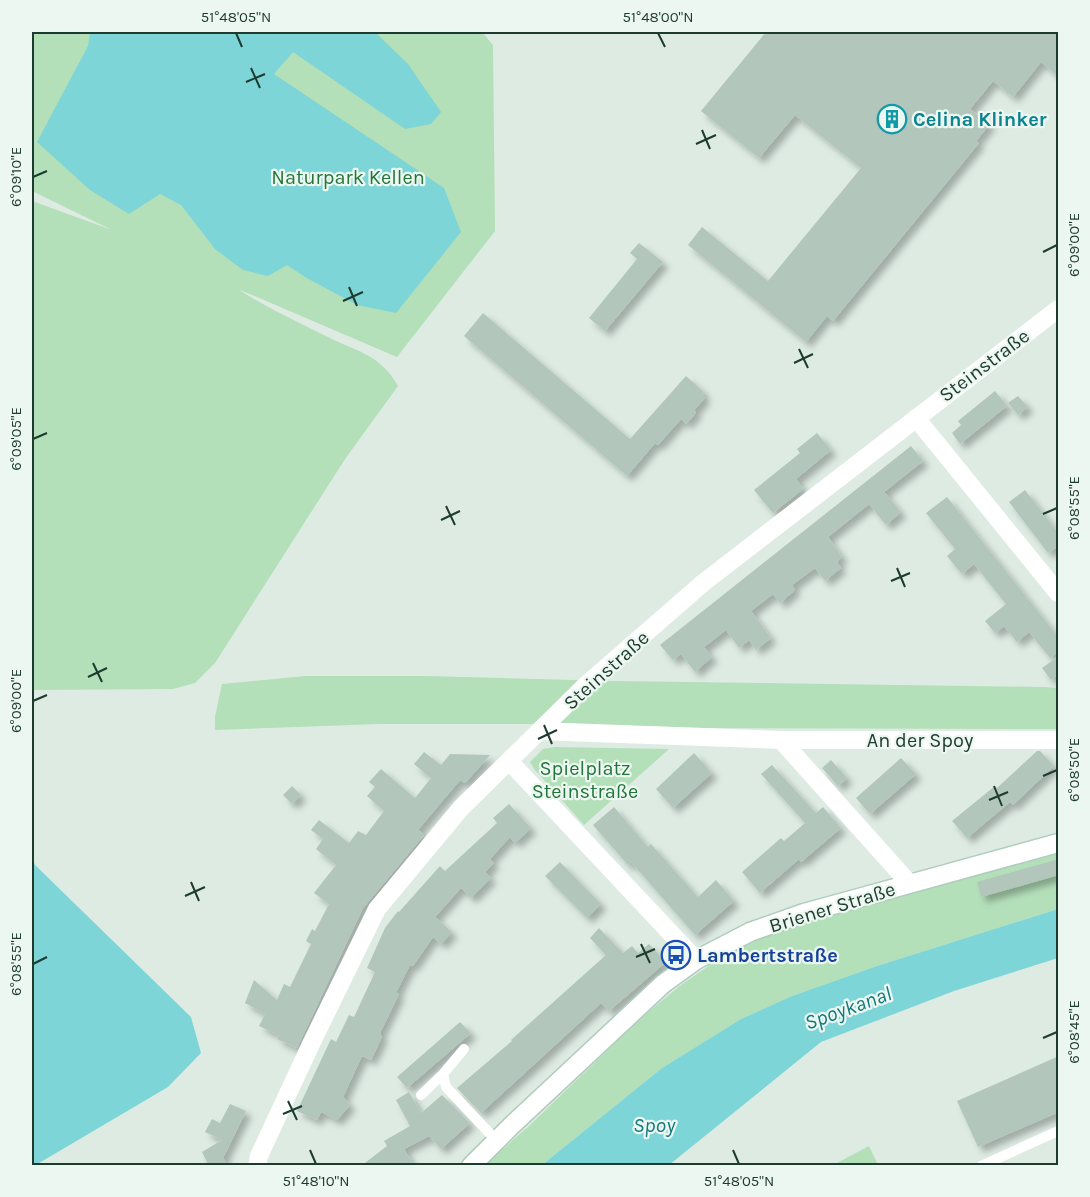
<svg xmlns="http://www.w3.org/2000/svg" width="1090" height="1197" viewBox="0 0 1090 1197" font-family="Karla,sans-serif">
<defs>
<filter id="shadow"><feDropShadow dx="5.5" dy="5.5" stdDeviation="3" flood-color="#0004"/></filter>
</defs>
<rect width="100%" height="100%" fill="#ddebe3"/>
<path fill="#b3dfb9" d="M32,32H482L493,45L495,231L397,357L238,289C265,307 298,322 328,337C358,352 381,355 398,386L345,459L215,663L195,683L173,689L32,690V201L112,230L32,191Z
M305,676H425L611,681L1044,687L1058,688V729L708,728L561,724H379L215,730V717L222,684Z
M555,747L669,749L584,825L535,770L530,762L543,749Z
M1058,852V909L877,966L792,996L741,1019L662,1068L542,1165L483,1166L528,1127L640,1019L681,985L723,956L778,931Z
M869,1146L878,1165H833Z"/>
<path fill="#7ed5d7" d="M90,32H375L408,64L441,112L431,124L405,129L293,52L274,74L444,188L461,232L396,313L357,305L305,277L287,265L268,276L243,270L215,249L181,205L160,194L129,214L90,190L37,142L88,46Z
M32,858L35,865L191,1017L201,1053L168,1087L34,1166L32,1165Z
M1058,909V958L954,991L821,1042L669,1165H542L662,1068L741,1019L792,996L877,966Z"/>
<path fill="#b2c6bb" filter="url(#shadow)" d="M766,32H1059V77L1041,62L1013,97L993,81L970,109L990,124L976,141L979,143L833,321L827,316L806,342L688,245L702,227L768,281L861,168L795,115L759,158L701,111Z
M639,243L663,262L605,331L589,318L637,259L630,253Z
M483,313L630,439L686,376L704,392L702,395L705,398L694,410L696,413L686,424L681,419L658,445L655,443L627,476L464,336Z
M995,391L1007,406L960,444L952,433L961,425L958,421Z
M1018,396L1028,407L1018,415L1008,403Z
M817,433L831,450L796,479L803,489L773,513L754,490L800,453L797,449Z
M911,446L923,461L884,492L901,512L886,525L869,504L828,537L842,557L837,562L841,568L825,581L815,568L792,585L795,590L780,603L773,594L751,611L771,638L756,650L749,640L739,648L726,630L704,647L712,657L695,672L681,654L673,660L660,645Z
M1025,490L1059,534V546L1048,553L1009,502Z
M947,497L1059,638V651L1050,658L1029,632L1017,642L1004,626L995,633L985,621L1006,604L974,564L962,574L947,556L955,549L926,513Z
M1059,656V674L1051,680L1042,668Z
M1037,751H1040L1054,766L1013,805L1010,802L967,838L952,821L995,786L997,788Z
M424,752L441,765L450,754L490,755L465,783L460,780L418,830L424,835L363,908L297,1048L277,1039L279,1035L259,1026L265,1014L245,1003L254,980L277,1000L284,984L290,987L311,944L306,941L312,929L315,931L329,904L314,893L336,865L316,849L323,839L311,830L319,820L349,843L358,831L366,835L384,811L367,796L375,787L369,782L381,769L415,798L431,778L414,764Z
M694,753L712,773L673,808L656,789Z
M901,758L916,774L870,814L856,798Z
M831,760L847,778L838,786L822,768Z
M772,765L816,813L823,807L841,828L801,862L799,859L760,893L742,872L781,838L784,841L805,823L761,774Z
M292,786L301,795L292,804L283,795Z
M509,804L531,828L515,843L510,837L490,859L494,863L485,872L491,878L471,898L461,888L435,917L452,932L441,944L433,937L413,966L410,965L396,993L399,994L380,1033L382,1037L371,1060L362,1056L343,1097L350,1105L337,1120L321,1112L317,1120L297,1111L331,1039L336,1042L349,1015L354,1017L375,972L367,968L385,928L398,911L399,912L440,866L445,871L497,823L493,818Z
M614,807L648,847L651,844L698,897L716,880L734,901L695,935L631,862L628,865L593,825Z
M1059,859V875L981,897L977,882Z
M560,862L601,904L587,918L545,876Z
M599,928L623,953L632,946L638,953L649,944L666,962L609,1011L601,1003L481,1113L457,1088L512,1041L511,1040L606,955L590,938Z
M460,1022L471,1033L407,1088L397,1077Z
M1059,1056V1112L978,1147L957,1101Z
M409,1092L421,1113L442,1095L470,1123L441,1149L429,1136L404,1149L414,1166H361L387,1146L384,1141L410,1126L396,1100Z
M230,1104L246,1111L223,1158L228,1166H209L202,1152L222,1140L205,1132L212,1119L220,1123Z"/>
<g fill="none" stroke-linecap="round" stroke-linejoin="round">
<g stroke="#afccbd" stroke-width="21">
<path id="secondary" d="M471,1166L511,1126L663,984L696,960L750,932L804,913L1058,843"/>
</g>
<path stroke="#fff" stroke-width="10" d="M464,1049L443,1074L446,1087L496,1140
M421,1095L443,1074
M981,1166L1058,1131"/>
<path stroke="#fff" stroke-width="18" d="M916,418L1058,593
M539,731L781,740L909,883
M781,740H1058
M509,761L696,960
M257,1166L259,1156L311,1044L377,909L461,808L586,685L703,583L1058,309"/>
<use href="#secondary" stroke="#fff" stroke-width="18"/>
</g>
<path fill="none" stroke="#1d3b2f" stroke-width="2" d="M236,33L242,47M658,33L665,47M251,68L260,88M246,82L265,74M702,130L710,149M696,144L716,135M33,177L47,171M1043,252L1057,245M349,287L357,306M343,301L363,292M799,349L808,368M794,363L813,354M33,439L47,433M446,506L455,525M1043,514L1057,508M441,520L460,511M897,568L905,587M891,581L910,573M93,663L102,682M88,677L107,668M33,701L47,695M544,725L552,744M538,739L557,730M1043,776L1057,770M994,786L1002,806M989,800L1008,792M191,882L199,901M185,896L205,887M641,944L650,963M636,957L655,949M33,964L47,957M1043,1038L1057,1032M288,1101L297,1120M283,1114L302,1106M310,1150L316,1164M733,1150L739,1164"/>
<defs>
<g id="building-ring" transform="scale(1.5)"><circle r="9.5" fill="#edf7f1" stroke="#0f9aa8" stroke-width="1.5"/><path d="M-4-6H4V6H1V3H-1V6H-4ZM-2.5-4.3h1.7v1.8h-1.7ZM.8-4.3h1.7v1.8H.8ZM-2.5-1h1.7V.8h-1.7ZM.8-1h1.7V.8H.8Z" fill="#0f9aa8"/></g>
<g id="bus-ring" transform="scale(1.5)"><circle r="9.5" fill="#edf7f1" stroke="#1a4fb4" stroke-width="1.5"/><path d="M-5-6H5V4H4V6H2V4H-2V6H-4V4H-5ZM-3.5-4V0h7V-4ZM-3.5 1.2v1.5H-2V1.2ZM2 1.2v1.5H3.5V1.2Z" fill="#1a4fb4"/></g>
</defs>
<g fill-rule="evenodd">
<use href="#building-ring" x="892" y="119"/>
<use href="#bus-ring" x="676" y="955"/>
</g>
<g text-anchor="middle" stroke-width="4.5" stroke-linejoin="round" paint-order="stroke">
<g font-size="20" font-weight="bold" fill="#0d838f" stroke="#edf7f1" text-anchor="start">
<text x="913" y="126">Celina Klinker</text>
</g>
<g font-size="20" fill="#237639" stroke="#edf7f1">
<text x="348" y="184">Naturpark Kellen</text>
<text x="585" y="775">Spielplatz<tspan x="585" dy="23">Steinstraße</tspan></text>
</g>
<g font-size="20" fill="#1d3b2f" stroke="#edf7f1">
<text transform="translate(984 365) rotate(-37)" y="7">Steinstraße</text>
<text transform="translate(606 670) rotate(-42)" y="7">Steinstraße</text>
<text x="920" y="747">An der Spoy</text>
<text transform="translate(832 907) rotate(-17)" y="7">Briener Straße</text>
</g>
<g font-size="20" font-weight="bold" fill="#164399" stroke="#edf7f1" text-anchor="start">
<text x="697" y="962">Lambertstraße</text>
</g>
<g font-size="21" font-style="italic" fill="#12797c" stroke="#edf7f1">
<text transform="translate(848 1008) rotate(-20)" y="7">Spoykanal</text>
<text x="654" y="1132">Spoy</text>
</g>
</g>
<rect width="1090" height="1197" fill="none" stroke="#edf7f1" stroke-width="66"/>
<rect x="33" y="33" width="1024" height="1131" fill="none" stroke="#1d3b2f" stroke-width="2"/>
<g font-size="15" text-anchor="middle" fill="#1d3b2f">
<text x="236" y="22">51°48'05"N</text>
<text x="658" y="22">51°48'00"N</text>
<text transform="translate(16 177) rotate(-90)" y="5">6°09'10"E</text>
<text transform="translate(1074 245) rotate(-90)" y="5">6°09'00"E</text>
<text transform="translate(16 439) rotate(-90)" y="5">6°09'05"E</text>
<text transform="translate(1074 508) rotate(-90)" y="5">6°08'55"E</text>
<text transform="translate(16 701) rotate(-90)" y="5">6°09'00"E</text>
<text transform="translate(1074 770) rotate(-90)" y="5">6°08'50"E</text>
<text transform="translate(16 964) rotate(-90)" y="5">6°08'55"E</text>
<text transform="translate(1074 1032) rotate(-90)" y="5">6°08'45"E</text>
<text x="316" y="1186">51°48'10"N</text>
<text x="739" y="1186">51°48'05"N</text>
</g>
</svg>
